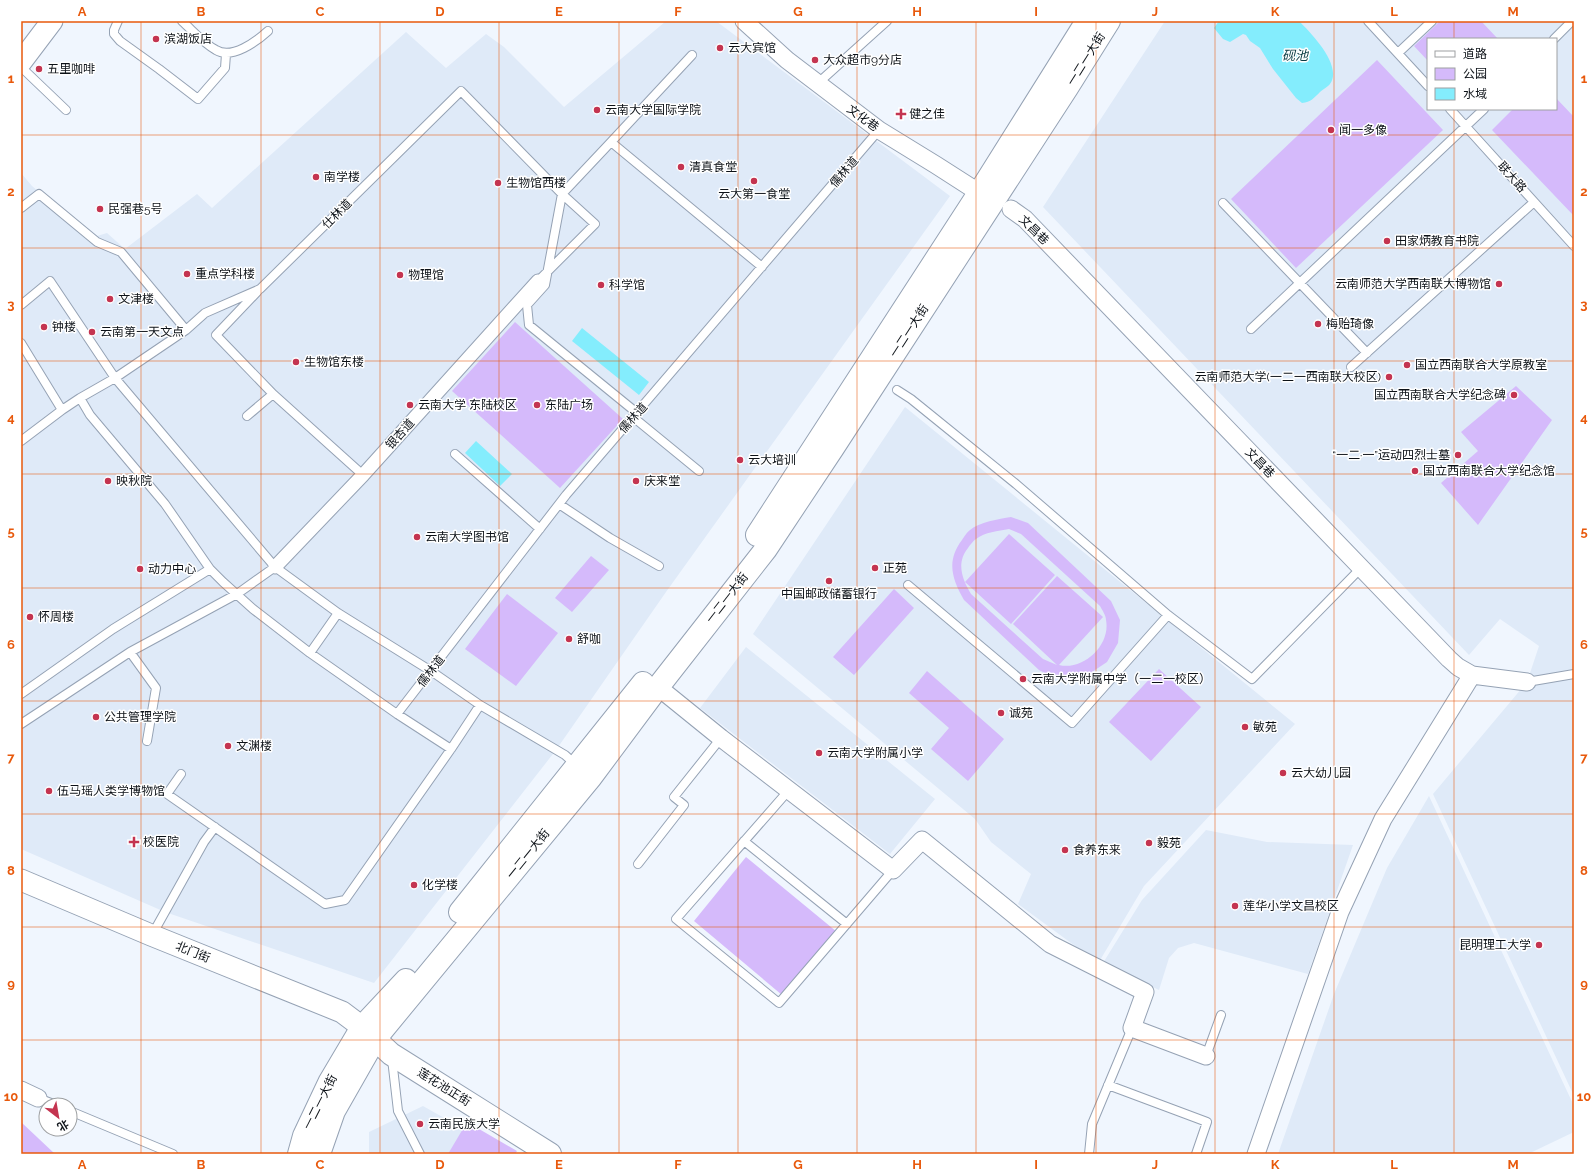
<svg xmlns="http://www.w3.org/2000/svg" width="1595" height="1175" viewBox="0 0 1595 1175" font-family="Raleway,'Noto Sans SC',sans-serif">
<rect width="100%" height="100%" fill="#f0f6fe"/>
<path fill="#dfeaf8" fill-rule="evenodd" d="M666,21H716L950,196L666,592L556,750L374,983L165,912L21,849V173L32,186L87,232L97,236L107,233L125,249L197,194L212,208L406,32L446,68L486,34L504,47L564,107Z
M1165,21H1574V1096L1433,794L1527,682L1539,646L1500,619L1469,655L1043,207ZM1428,39H1556V109H1428Z
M905,407L1295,724L1144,886L1099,962L1071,943L1018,904L1031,874L991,842L975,819L753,634Z
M746,647L935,799L890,854L700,708Z
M1429,796L1574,1106V1132L1528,1154H1278L1334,994L1387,868Z
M1206,830L1267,842L1353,845L1308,974L1194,943L1178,948L1169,958L1159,990L1103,963L1142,900Z
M423,1106L508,1154H369V1132Z"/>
<path fill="#d5bafb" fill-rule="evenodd" d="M1440,21H1481L1498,39H1428V61L1414,46Z
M1377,60L1443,130L1296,268L1231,199Z
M1556,98L1574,117V216L1492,130L1513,109H1556Z
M515,322L623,419L560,488L452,391Z
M1516,386L1552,420L1478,525L1441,483L1478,451L1461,432Z
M1011,517L1028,523L1111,601L1120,620L1118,643L1107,662L1089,674L1070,680L1051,676L1039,670L964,600C952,579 946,561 962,540C964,537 967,532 970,530C979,522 999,519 1011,517ZM1009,529L1021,534L1100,606C1102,610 1106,615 1106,620C1111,645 1083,671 1059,665L1103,617L1057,576L1013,624L1057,665L1043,659L971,594C962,579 956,563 968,548C970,545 973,541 976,539C985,532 998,531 1009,529Z
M1009,534L1055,575L1011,624L965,582Z
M591,556L609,570L572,612L555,598Z
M894,589L914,608L854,675L833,657Z
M507,594L558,633L516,686L465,649Z
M1159,669L1201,707L1151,761L1109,722Z
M927,671L1004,739L968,781L931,749L949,728L909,693Z
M746,857L837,932L782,995L694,921Z
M21,1122L55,1154H21Z
M467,1122L517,1151L515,1154H448Z"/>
<path fill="#84edfd" d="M1219,21H1299C1312,34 1343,66 1330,84C1328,87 1323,89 1320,92C1314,98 1311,102 1302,103L1296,98L1273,69L1260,48L1250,41L1246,35L1243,34L1230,42L1223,39L1214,28Z
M582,328L649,382L639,395L572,341Z
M476,441L512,474L500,486L465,453Z"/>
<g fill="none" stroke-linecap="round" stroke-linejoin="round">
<g stroke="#95a2b4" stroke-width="10">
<path id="service" d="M118,21L114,30V34L120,41L159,69L198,99L225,68L226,54
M182,21C193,31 203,43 216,50C232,60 257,41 268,31
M1368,21L1428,86
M1554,39L1572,21
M1398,53L1432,21
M21,67L66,110
M817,84L887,21
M1450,109L1574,246
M611,142L692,55
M1223,203L1367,353
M21,208L39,194L97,242L121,252L186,330
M21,305L50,281L115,378L275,567
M1251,329L1484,109
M21,343L62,410L80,398L90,415L165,504L210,569L223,582L253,609L310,653L397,714L451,749L480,705
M1351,367L1534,202
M897,390L911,399L1016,484L1168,615L1252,679L1361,568
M273,394L363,475
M80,398L115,378L186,330L205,313L260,289L461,91L562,194L595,224L538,281
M637,413L529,325L527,305L545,285L562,194L611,142L762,267
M247,416L273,394L216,335L257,292
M633,417L699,471
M21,441L62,410
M455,454L540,529
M559,504L610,538L659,566
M908,585L1072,723L1168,615
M310,653L338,613
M1527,682L1574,674
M21,694L113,629L210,569
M397,714L566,495L879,130
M21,724L130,652
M147,741L156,688L130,652L237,594L275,567L338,613L431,671L480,705L565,755L576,765
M181,774L167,794L325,904L345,900L451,749
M789,790L676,919L779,1003L893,870
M744,841L847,924
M638,864L684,805L674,797L721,738
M152,935L204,842L215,827
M1206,1056L1221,1015
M392,1059L398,1111L420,1154
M1108,1085L1207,1122L1196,1154
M38,1098L56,1105
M70,1111L173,1154
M1089,1154L1092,1124L1132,1028"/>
</g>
<g stroke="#95a2b4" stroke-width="15">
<path id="pedestrian" d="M275,567L363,475L538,281"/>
</g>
<g stroke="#95a2b4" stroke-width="19">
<path id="minor" d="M744,21L787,60L879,130L936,165L989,199
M1011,209L1025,219L1449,659L1458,667L1472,675L1527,682
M658,687L721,738L893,870L922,840L1050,944L1145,992L1132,1028L1206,1056
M21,1090L38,1098
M1256,1154L1340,912L1383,819L1472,675"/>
</g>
<g stroke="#95a2b4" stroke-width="23">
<path id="tertiary" d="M21,62L52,21
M21,880L151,935L342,1012L362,1027"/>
</g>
<g stroke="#95a2b4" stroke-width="24">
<path id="secondary" d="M362,1027L391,1054L550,1154"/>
</g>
<g stroke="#95a2b4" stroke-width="24">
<path id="primary" d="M757,535L979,193L1087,21
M460,912L643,683
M299,1154L304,1136L330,1081L362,1027L406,980
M319,1154L334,1111L375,1039L591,777L658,687L766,549L833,448L1067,88L1109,21"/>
</g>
<use href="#service" stroke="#fff" stroke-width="8"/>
<use href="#pedestrian" stroke="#fff" stroke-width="13"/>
<use href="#minor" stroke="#fff" stroke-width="17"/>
<use href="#tertiary" stroke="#fff" stroke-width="21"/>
<use href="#secondary" stroke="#fff" stroke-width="22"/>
<use href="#primary" stroke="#fff" stroke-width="22"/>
</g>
<path fill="none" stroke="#e8590c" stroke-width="1" stroke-opacity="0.55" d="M141,21V1154M261,21V1154M380,21V1154M499,21V1154M619,21V1154M738,21V1154M857,21V1154M976,21V1154M1096,21V1154M1215,21V1154M1334,21V1154M1454,21V39M1454,109V1154M21,135H1574M21,248H1574M21,361H1574M21,474H1574M21,588H1574M21,701H1574M21,814H1574M21,927H1574M21,1040H1574"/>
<g fill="#c43450" stroke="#fff" stroke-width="1.5">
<circle cx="156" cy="39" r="4"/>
<circle cx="720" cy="48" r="4"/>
<circle cx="815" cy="60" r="4"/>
<circle cx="39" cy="69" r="4"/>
<circle cx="597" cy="110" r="4"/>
<path d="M899 108h4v4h4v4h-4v4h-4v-4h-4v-4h4z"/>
<circle cx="1331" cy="130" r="4"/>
<circle cx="681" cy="167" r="4"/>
<circle cx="316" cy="177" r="4"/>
<circle cx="754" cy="181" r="4"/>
<circle cx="498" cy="183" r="4"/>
<circle cx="100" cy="209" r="4"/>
<circle cx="1387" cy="241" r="4"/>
<circle cx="187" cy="274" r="4"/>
<circle cx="400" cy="275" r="4"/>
<circle cx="1499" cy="284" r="4"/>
<circle cx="601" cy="285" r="4"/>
<circle cx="110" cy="299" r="4"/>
<circle cx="1318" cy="324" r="4"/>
<circle cx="44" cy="327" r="4"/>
<circle cx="92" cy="332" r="4"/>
<circle cx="296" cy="362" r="4"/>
<circle cx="1407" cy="365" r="4"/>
<circle cx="1389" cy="377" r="4"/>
<circle cx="1514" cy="395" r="4"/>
<circle cx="410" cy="405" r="4"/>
<circle cx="537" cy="405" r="4"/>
<circle cx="1458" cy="455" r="4"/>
<circle cx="740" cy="460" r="4"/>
<circle cx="1415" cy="471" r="4"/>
<circle cx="108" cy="481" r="4"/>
<circle cx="636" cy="481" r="4"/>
<circle cx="417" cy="537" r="4"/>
<circle cx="875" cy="568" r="4"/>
<circle cx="140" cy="569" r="4"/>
<circle cx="829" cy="581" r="4"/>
<circle cx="30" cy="617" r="4"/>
<circle cx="569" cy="639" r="4"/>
<circle cx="1023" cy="679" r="4"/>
<circle cx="1001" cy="713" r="4"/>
<circle cx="96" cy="717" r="4"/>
<circle cx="1245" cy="727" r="4"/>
<circle cx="228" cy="746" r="4"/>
<circle cx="819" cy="753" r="4"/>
<circle cx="1283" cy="773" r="4"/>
<circle cx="49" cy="791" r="4"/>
<path d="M132 836h4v4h4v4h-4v4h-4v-4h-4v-4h4z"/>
<circle cx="1149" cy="843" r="4"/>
<circle cx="1065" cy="850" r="4"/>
<circle cx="414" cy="885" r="4"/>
<circle cx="1235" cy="906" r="4"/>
<circle cx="1539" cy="945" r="4"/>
<circle cx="420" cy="1124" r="4"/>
</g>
<g text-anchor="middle" stroke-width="3" stroke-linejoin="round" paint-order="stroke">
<g font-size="12" fill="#0c1117" stroke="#fff" text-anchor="start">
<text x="164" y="43">滨湖饭店</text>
<text x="728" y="52">云大宾馆</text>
<text x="823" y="64">大众超市9分店</text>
<text x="47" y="73">五里咖啡</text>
<text x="605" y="114">云南大学国际学院</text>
<text x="909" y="118">健之佳</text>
<text x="1339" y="134">闻一多像</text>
<text x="689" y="171">清真食堂</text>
<text x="324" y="181">南学楼</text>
<text x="506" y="187">生物馆西楼</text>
<text x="754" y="198" text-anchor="middle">云大第一食堂</text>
<text x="108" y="213">民强巷5号</text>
<text x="1395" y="245">田家炳教育书院</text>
<text x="195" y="278">重点学科楼</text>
<text x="408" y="279">物理馆</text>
<text x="1491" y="288" text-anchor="end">云南师范大学西南联大博物馆</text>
<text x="609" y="289">科学馆</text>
<text x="118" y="303">文津楼</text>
<text x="1326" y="328">梅贻琦像</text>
<text x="52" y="331">钟楼</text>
<text x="100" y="336">云南第一天文点</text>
<text x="304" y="366">生物馆东楼</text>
<text x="1415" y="369">国立西南联合大学原教室</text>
<text x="1381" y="381" text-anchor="end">云南师范大学(一二一西南联大校区)</text>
<text x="1506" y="399" text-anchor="end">国立西南联合大学纪念碑</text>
<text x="418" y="409">云南大学 东陆校区</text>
<text x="545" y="409">东陆广场</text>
<text x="1450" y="459" text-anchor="end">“一二·一”运动四烈士墓</text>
<text x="748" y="464">云大培训</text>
<text x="1423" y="475">国立西南联合大学纪念馆</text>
<text x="116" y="485">映秋院</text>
<text x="644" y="485">庆来堂</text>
<text x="425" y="541">云南大学图书馆</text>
<text x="883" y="572">正苑</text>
<text x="148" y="573">动力中心</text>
<text x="829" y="598" text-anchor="middle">中国邮政储蓄银行</text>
<text x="38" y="621">怀周楼</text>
<text x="577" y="643">舒咖</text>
<text x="1031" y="683">云南大学附属中学（一二一校区）</text>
<text x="1009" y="717">诚苑</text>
<text x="104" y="721">公共管理学院</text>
<text x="1253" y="731">敏苑</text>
<text x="236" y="750">文渊楼</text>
<text x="827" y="757">云南大学附属小学</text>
<text x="1291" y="777">云大幼儿园</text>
<text x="57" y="795">伍马瑶人类学博物馆</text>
<text x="143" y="846">校医院</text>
<text x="1157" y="847">毅苑</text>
<text x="1073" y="854">食养东来</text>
<text x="422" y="889">化学楼</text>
<text x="1243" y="910">莲华小学文昌校区</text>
<text x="1531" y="949" text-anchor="end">昆明理工大学</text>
<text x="428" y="1128">云南民族大学</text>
</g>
<g font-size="12" fill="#0c1117" stroke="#fff">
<text transform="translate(1086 59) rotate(-58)" y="4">一二一大街</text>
<text transform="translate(863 118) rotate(36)" y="4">文化巷</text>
<text transform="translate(844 172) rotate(-49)" y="4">儒林道</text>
<text transform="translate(1512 177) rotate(48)" y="4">联大路</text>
<text transform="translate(337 214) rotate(-45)" y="4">仕林道</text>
<text transform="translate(1034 230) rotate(44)" y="4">文昌巷</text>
<text transform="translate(909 331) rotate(-57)" y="4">一二一大街</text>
<text transform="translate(633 418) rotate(-48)" y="4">儒林道</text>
<text transform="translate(400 434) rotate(-48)" y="4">银杏道</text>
<text transform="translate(1260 463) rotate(46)" y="4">文昌巷</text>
<text transform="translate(727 598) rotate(-52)" y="4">一二一大街</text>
<text transform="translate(431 671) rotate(-52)" y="4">儒林道</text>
<text transform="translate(528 854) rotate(-51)" y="4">一二一大街</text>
<text transform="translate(193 952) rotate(22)" y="4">北门街</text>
<text transform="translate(444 1087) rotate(32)" y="4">莲花池正街</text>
<text transform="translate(320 1102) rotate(-63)" y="4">一二一大街</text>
</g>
<g font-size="13" font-style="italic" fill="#093c43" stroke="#fff">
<text x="1295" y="60">砚池</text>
</g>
</g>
<rect width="1595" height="1175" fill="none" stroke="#ffffff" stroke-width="44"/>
<rect x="1427" y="38" width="130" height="72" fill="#ffffff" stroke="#9ea0a2"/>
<rect x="1435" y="51" width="20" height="6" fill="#ffffff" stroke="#9ea0a2"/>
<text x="1463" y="58" font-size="12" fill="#0c1117">道路</text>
<rect x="1435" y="68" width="20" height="12" fill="#d5bafb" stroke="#9ea0a2"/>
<text x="1463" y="78" font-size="12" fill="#0c1117">公园</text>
<rect x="1435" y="88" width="20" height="12" fill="#84edfd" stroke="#9ea0a2"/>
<text x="1463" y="98" font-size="12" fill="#0c1117">水域</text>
<g transform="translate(58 1117) rotate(149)"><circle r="19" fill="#ffffff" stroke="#9ea0a2"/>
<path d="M0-3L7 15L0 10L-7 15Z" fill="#c43450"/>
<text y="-6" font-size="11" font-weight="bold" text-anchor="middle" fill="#0c1117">北</text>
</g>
<rect x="22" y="22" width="1551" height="1131" fill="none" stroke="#e8590c" stroke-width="1.5"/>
<g font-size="13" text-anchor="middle" font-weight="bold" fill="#e8590c">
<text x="82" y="16">A</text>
<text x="201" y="16">B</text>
<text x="320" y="16">C</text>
<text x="440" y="16">D</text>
<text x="559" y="16">E</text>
<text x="678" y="16">F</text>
<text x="798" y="16">G</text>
<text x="917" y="16">H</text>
<text x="1036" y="16">I</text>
<text x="1155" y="16">J</text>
<text x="1275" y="16">K</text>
<text x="1394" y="16">L</text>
<text x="1513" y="16">M</text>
<text x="11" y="83">1</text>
<text x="1584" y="83">1</text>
<text x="11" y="196">2</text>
<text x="1584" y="196">2</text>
<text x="11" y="309">3</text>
<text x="1584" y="309">3</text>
<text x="11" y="422">4</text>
<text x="1584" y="422">4</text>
<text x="11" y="536">5</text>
<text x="1584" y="536">5</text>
<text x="11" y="649">6</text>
<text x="1584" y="649">6</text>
<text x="11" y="762">7</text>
<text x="1584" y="762">7</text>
<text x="11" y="875">8</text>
<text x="1584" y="875">8</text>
<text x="11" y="988">9</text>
<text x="1584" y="988">9</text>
<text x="11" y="1101">10</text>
<text x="1584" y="1101">10</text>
<text x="82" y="1169">A</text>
<text x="201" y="1169">B</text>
<text x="320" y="1169">C</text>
<text x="440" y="1169">D</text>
<text x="559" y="1169">E</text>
<text x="678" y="1169">F</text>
<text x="798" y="1169">G</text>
<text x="917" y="1169">H</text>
<text x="1036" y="1169">I</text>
<text x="1155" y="1169">J</text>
<text x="1275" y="1169">K</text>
<text x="1394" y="1169">L</text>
<text x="1513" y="1169">M</text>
</g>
</svg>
